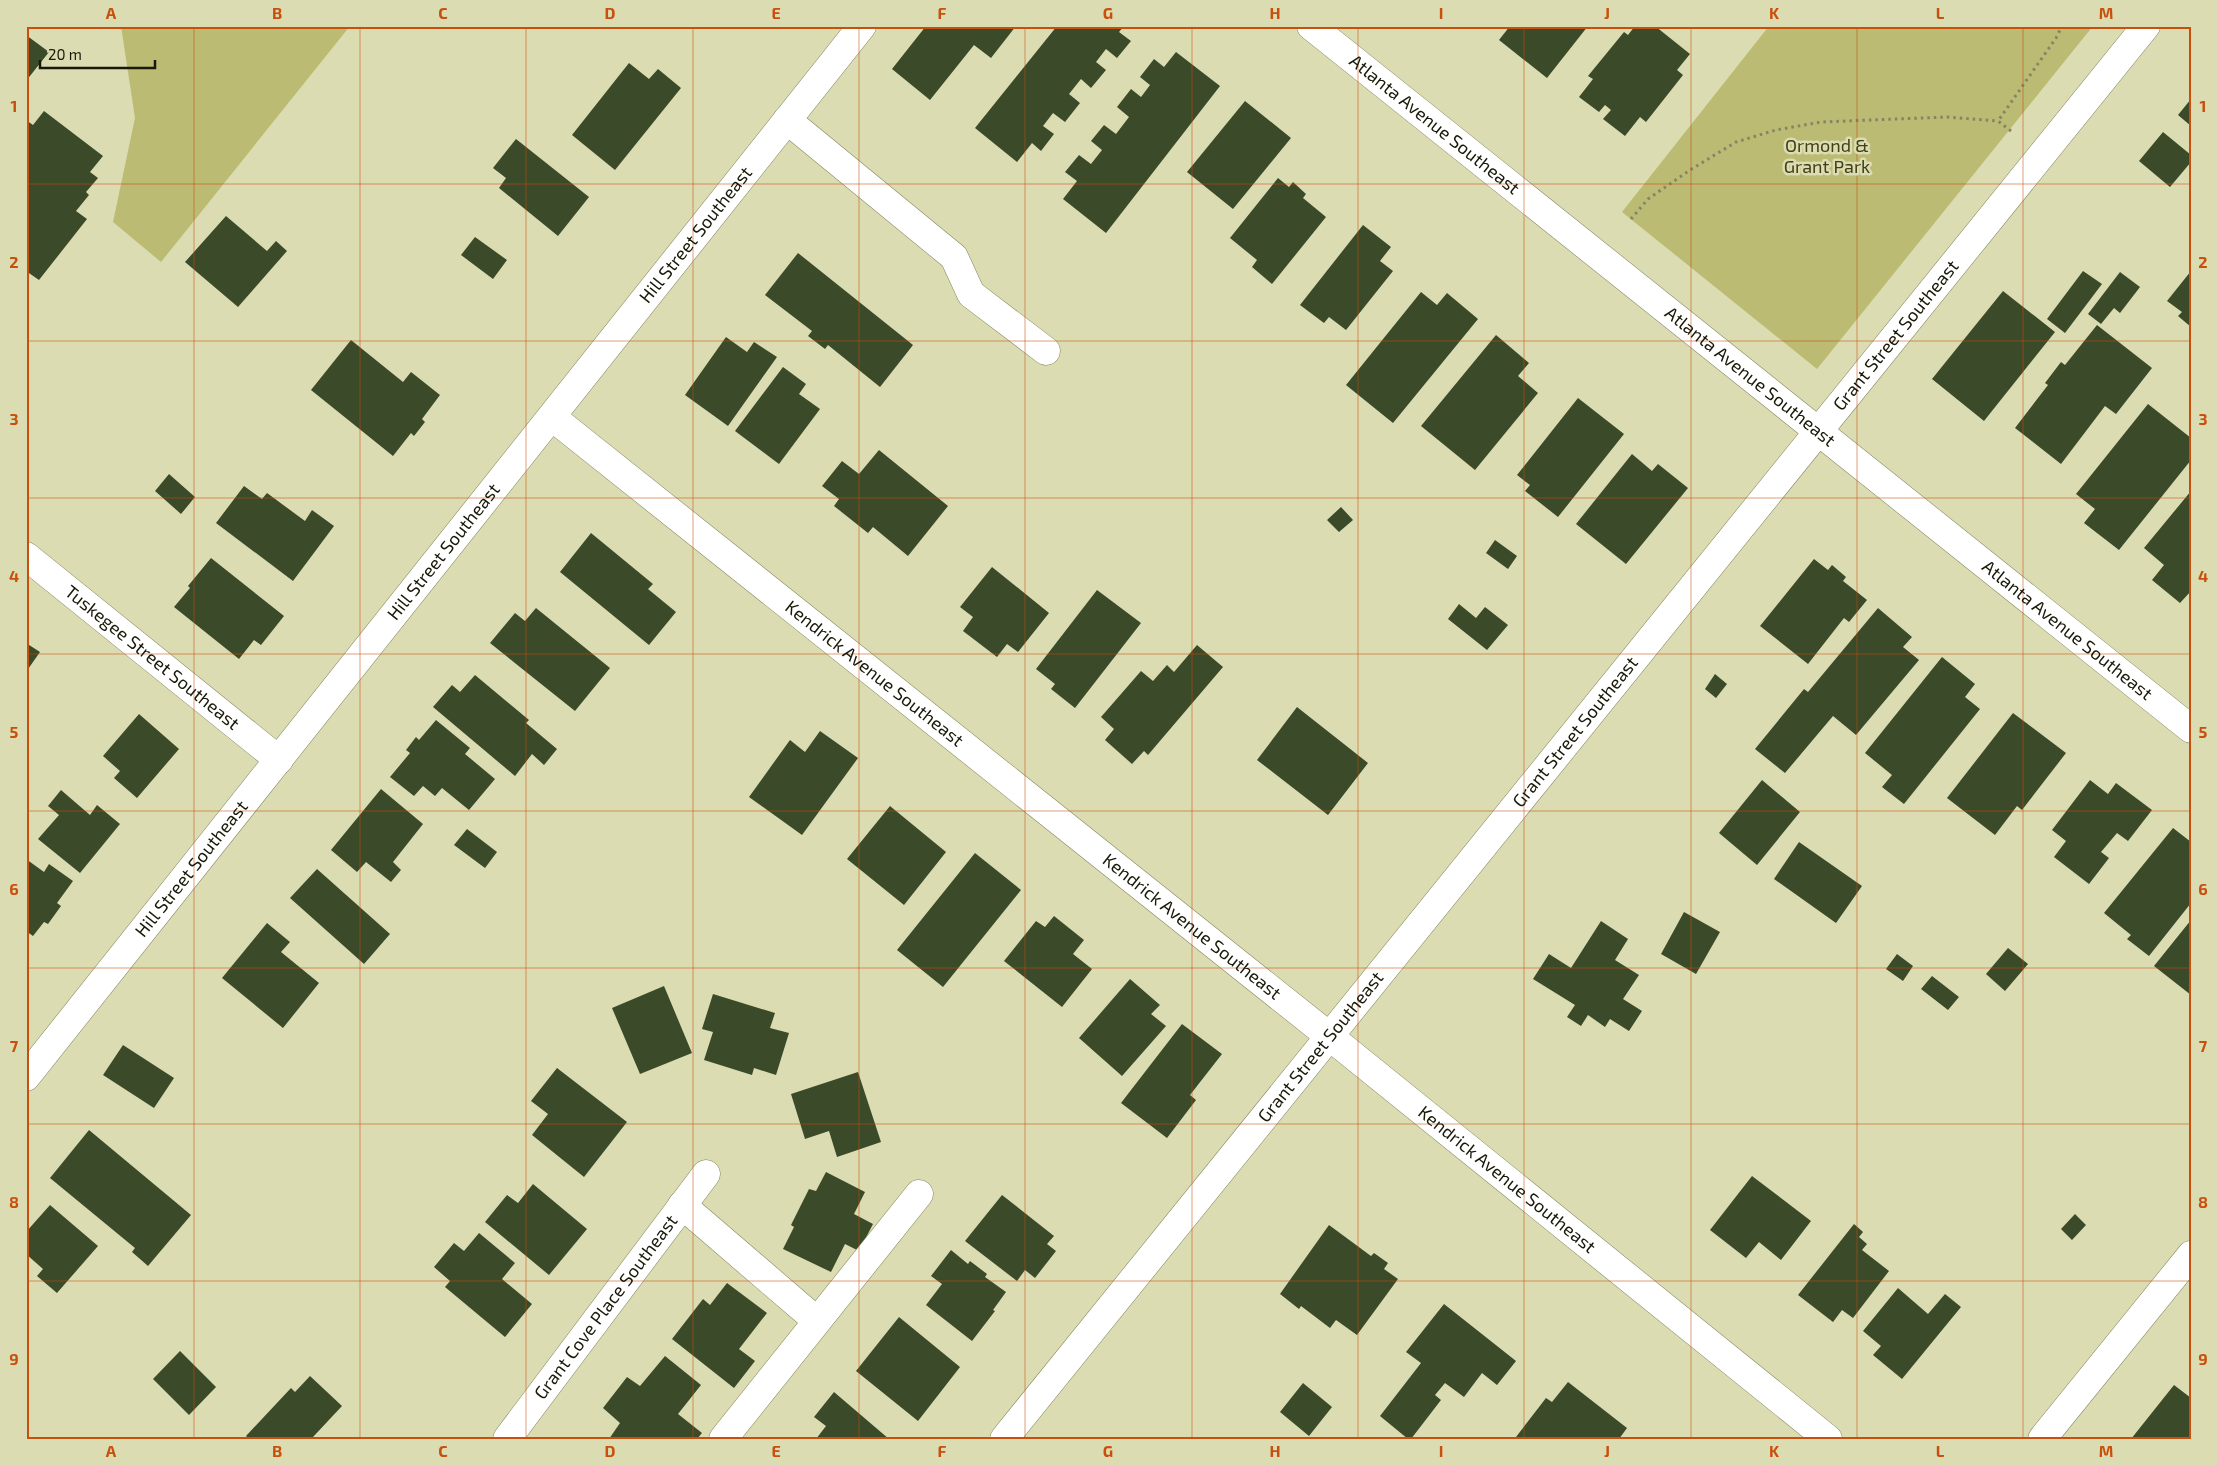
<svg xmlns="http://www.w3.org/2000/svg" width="2217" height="1465" viewBox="0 0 2217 1465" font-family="'Exo 2',sans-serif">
<rect width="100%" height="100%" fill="#dbdcb2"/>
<path fill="#bbbb73" d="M121,26H350L161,262L113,222L135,118Z
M1769,26H2093L1817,369L1622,212Z"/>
<path fill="#3b4a29" d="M926,26H1016L991,58L974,45L930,100L892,69Z
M1057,26H1124L1119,32L1131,41L1117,58L1106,49L1096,62L1106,70L1091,88L1081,79L1069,94L1080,103L1065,122L1053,113L1043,126L1054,134L1041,151L1032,143L1017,162L975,128Z
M1510,26H1588L1547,78L1499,40Z
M1635,26H1655L1690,54L1677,70L1683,75L1646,122L1640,117L1625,136L1603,119L1611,110L1605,105L1599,112L1579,97L1593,79L1588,76L1624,32L1628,35Z
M26,35L49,52L26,81Z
M1176,52L1220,86L1106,233L1063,199L1077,181L1065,172L1079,155L1091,164L1102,150L1091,141L1104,125L1116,134L1129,117L1117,107L1131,89L1141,97L1150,85L1140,77L1154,59L1164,67Z
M629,63L649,79L658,69L681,88L615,170L572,135Z
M2191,99V126L2178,115Z
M1245,101L1291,138L1233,209L1187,172Z
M44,111L103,156L90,172L98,178L86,192L89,195L76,211L87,219L39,280L26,271V120L33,125Z
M2163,132L2191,155V162L2170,187L2139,161Z
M516,139L589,197L558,236L499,188L506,178L493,168Z
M1278,178L1289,187L1293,182L1306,194L1303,198L1326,217L1272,284L1252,267L1257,260L1230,238Z
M226,216L267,251L276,241L287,251L238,307L185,262Z
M1363,225L1391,247L1380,261L1393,271L1346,330L1329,317L1324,323L1300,305Z
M475,237L507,260L493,279L461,255Z
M798,253L913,345L880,387L828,345L825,349L808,336L812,331L765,295Z
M2083,271L2102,284L2065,333L2047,319Z
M2191,271V327L2178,316L2182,312L2167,301Z
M2120,272L2140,287L2120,313L2114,308L2101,324L2088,314Z
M2003,291L2055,332L1984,421L1932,379Z
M1421,292L1437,305L1447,293L1478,319L1393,423L1346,385Z
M2097,325L2152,368L2116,414L2105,406L2061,464L2015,428L2048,385L2045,383L2061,362L2065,365Z
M1496,335L1529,363L1518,376L1538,393L1475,470L1421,426Z
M726,337L747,352L754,342L777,357L728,426L685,395Z
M351,340L403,382L411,372L440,395L422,419L425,422L414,436L411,433L393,456L311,390Z
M783,367L806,384L799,394L820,409L779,464L735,431Z
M1578,398L1624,434L1558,517L1525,491L1530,485L1517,475Z
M2148,404L2191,438V460L2119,550L2084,523L2095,509L2076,494Z
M879,450L948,506L908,556L873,527L868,533L834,506L839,499L822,486L842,461L859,474Z
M1632,454L1652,471L1658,464L1688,488L1626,564L1576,524Z
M169,474L195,497L181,514L155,491Z
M244,486L262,499L267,493L305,521L312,510L334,526L293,581L216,523Z
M2191,491V591L2180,603L2152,580L2164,565L2144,548Z
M1341,507L1353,520L1339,532L1327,520Z
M591,533L653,584L648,589L676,612L649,645L560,572Z
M1495,540L1517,556L1508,569L1486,553Z
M211,558L284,616L261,645L254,640L239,659L174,607L190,588L188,586Z
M1814,559L1828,570L1832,565L1846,577L1843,581L1867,600L1849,622L1844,618L1808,664L1760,626Z
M992,567L1049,613L1018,652L1007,644L997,657L963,631L973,617L960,607Z
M1097,590L1141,623L1075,708L1051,689L1055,684L1036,669Z
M1459,604L1476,618L1485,607L1508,625L1487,650L1448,619Z
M536,608L610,668L575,711L490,643L515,613L525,621Z
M1878,608L1912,637L1903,647L1919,660L1856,735L1833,716L1785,773L1755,749L1804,689L1808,692Z
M26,643L40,652L26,672Z
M1197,645L1223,667L1148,755L1144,751L1132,764L1105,740L1114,729L1101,717L1141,671L1153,681L1167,665L1174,672Z
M1942,657L1975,684L1965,697L1980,709L1904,804L1882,787L1892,775L1865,753Z
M1715,674L1727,684L1716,698L1705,689Z
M475,675L529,720L526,723L557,749L544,765L532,754L515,776L433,707L452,685L460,692Z
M1297,707L1368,763L1328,815L1257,760Z
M2013,713L2066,753L2022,810L2017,806L1995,835L1947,798Z
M139,714L179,749L137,798L114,778L120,771L103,756Z
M436,720L470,748L465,754L495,779L469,810L442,788L435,796L423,786L414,796L390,777L410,753L406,750L416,737L419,740Z
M820,731L858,758L802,835L749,797L790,740L805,752Z
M1762,780L1800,812L1757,865L1719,833Z
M2090,780L2108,794L2116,783L2152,810L2128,841L2117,833L2101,852L2109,858L2089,884L2054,857L2066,841L2052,830Z
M381,789L423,824L393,862L401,870L391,882L366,862L357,872L331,850Z
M61,790L90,815L97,805L120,824L80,873L38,839L59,815L48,806Z
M890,806L946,852L904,905L847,859Z
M2173,828L2191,842V903L2149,956L2127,939L2131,935L2104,913Z
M467,829L497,852L485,868L454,845Z
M1799,842L1862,886L1836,923L1774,879Z
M975,853L1021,890L943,987L897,950Z
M26,859L44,872L49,864L73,881L57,903L61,906L48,924L44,922L33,936L26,931Z
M317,869L390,934L364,964L290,898Z
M1684,912L1720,932L1696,974L1661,954Z
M1054,916L1084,940L1073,954L1092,969L1062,1007L1004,961L1036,921L1045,927Z
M2191,920V995L2154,966Z
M1601,921L1628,939L1615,960L1639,975L1623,999L1642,1011L1629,1031L1610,1019L1605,1027L1588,1015L1581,1026L1567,1017L1575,1005L1533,979L1549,954L1571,968Z
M267,923L290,942L281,952L319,983L283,1028L222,978Z
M2008,948L2028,964L2005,991L1986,974Z
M1897,954L1913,966L1903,981L1886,969Z
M1932,976L1959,997L1948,1010L1921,989Z
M1130,979L1160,1005L1151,1014L1166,1026L1122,1076L1079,1038Z
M664,986L692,1053L640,1074L612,1008Z
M713,994L775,1013L770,1028L789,1033L776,1075L754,1068L752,1075L704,1060L713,1032L702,1029Z
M1182,1024L1222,1054L1190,1095L1196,1100L1167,1138L1121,1103Z
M123,1045L174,1078L154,1108L103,1075Z
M557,1068L627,1122L584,1177L532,1135L548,1114L531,1101Z
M858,1072L881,1142L837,1157L829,1131L805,1139L791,1094Z
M89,1130L191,1215L148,1266L132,1252L135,1248L50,1178Z
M826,1172L865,1192L854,1214L873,1224L859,1251L845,1244L831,1272L783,1249L794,1227L791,1225L809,1189L816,1191Z
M1752,1176L1811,1221L1781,1260L1759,1242L1746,1258L1710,1230Z
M533,1184L587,1229L549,1275L485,1222L507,1195L518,1203Z
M1002,1195L1054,1236L1047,1244L1056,1251L1035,1278L1025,1270L1017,1281L965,1241Z
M50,1205L98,1246L57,1293L37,1276L43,1269L26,1254V1232Z
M2075,1214L2086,1225L2072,1240L2061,1229Z
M1854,1224L1863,1232L1859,1237L1867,1244L1862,1250L1889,1271L1853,1318L1842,1310L1833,1322L1798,1295Z
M1329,1225L1371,1256L1374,1253L1388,1263L1384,1269L1398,1279L1357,1335L1336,1320L1330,1328L1301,1306L1299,1309L1280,1294Z
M479,1233L515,1263L502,1279L532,1304L505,1337L445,1287L450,1281L434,1267L454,1243L464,1251Z
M951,1250L968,1264L970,1261L987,1274L985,1277L1006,1292L993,1310L995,1311L972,1341L926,1305L942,1284L931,1276Z
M727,1283L767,1313L739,1349L755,1361L734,1388L672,1339L703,1299L710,1305Z
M1898,1288L1928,1314L1945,1294L1961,1307L1902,1379L1873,1355L1881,1346L1863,1331Z
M1444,1304L1516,1361L1497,1385L1482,1373L1464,1397L1445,1383L1435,1395L1441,1400L1411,1439H1408L1380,1416L1421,1363L1406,1352Z
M899,1317L960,1367L918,1421L856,1371Z
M180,1351L216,1387L189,1415L153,1379Z
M665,1356L701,1385L678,1414L702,1433L697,1439H609L620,1423L603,1408L627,1377L640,1386Z
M310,1376L342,1406L313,1437L315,1439H249L246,1436L291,1388L295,1392Z
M1568,1382L1627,1428L1619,1439H1518L1516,1437L1546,1398L1552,1402Z
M1303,1383L1332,1407L1309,1436L1280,1412Z
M2174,1385L2191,1398V1439H2131Z
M834,1392L889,1439H816L826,1426L814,1417Z"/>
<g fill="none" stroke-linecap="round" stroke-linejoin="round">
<g stroke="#85855e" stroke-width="29">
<g id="minor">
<path id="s1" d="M1311,26L2191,729"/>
<path d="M787,120L954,257L971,294L1046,351"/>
<path id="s2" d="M552,417L1329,1036L1828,1439"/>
<path id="s3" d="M26,556L279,760"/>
<path id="s4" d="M26,1077L862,26"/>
<path d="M682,1205L817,1321"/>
<path id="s5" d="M507,1439L706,1174"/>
<path d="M723,1439L919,1194"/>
<path id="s6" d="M1004,1439L2146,26"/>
<path d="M2042,1439L2191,1255"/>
</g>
</g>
<path stroke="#848567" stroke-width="3" stroke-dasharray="2.5 4" stroke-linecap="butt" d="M2011,131L1998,121L2056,38L2062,26
M1631,219L1648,199L1690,170L1736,142L1776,130L1821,122L1947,117L1998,121"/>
<use href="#minor" stroke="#fff" stroke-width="28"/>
</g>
<path fill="none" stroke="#c94f0c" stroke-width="1" stroke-opacity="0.55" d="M194,26V1439M360,26V1439M526,26V1439M693,26V1439M859,26V1439M1025,26V1439M1192,26V1439M1358,26V1439M1524,26V1439M1691,26V1439M1857,26V1439M2023,26V1439M26,184H2191M26,341H2191M26,498H2191M26,654H2191M26,811H2191M26,968H2191M26,1124H2191M26,1281H2191"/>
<g text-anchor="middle" stroke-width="5" stroke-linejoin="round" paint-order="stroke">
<g font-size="18" fill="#191909" stroke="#dbdcb2">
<text dy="6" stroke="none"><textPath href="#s1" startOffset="158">Atlanta Avenue Southeast</textPath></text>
<text dy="6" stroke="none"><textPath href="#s4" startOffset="1076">Hill Street Southeast</textPath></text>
<text dy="6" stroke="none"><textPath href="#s6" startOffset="1419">Grant Street Southeast</textPath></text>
<text dy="6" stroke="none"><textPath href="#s1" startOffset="562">Atlanta Avenue Southeast</textPath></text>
<text dy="6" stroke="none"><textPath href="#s4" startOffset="671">Hill Street Southeast</textPath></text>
<text dy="6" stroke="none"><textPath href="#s1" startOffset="968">Atlanta Avenue Southeast</textPath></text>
<text dy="6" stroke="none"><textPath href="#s3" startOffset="162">Tuskegee Street Southeast</textPath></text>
<text dy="6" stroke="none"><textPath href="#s2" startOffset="412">Kendrick Avenue Southeast</textPath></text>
<text dy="6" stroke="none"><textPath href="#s6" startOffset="909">Grant Street Southeast</textPath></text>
<text dy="6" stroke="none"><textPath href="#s4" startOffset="266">Hill Street Southeast</textPath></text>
<text dy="6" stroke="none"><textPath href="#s2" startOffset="818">Kendrick Avenue Southeast</textPath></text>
<text dy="6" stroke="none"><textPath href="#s6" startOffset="504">Grant Street Southeast</textPath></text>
<text dy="6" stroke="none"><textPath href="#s2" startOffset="1222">Kendrick Avenue Southeast</textPath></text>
<text dy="6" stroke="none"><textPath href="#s5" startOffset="165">Grant Cove Place Southeast</textPath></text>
</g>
<g font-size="18" fill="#414015" stroke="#dbdcb2">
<text x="1827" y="152">Ormond &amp;<tspan x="1827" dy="21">Grant Park</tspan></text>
</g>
</g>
<rect width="2217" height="1465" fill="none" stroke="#dbdcb2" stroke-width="55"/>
<path d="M40 60v8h115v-8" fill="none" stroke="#191909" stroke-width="2.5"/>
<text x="48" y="60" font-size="15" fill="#191909" stroke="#dbdcb2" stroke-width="4" paint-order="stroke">20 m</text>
<rect x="28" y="28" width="2162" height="1410" fill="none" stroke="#c94f0c" stroke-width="2"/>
<g font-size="16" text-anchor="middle" font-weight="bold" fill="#c94f0c">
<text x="111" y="19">A</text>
<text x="277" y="19">B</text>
<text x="443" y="19">C</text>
<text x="610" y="19">D</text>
<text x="776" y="19">E</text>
<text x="942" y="19">F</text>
<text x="1108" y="19">G</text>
<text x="1275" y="19">H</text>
<text x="1441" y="19">I</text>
<text x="1607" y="19">J</text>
<text x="1774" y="19">K</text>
<text x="1940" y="19">L</text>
<text x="2106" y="19">M</text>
<text x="14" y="112">1</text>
<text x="2203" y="112">1</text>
<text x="14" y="268">2</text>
<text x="2203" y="268">2</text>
<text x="14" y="425">3</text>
<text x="2203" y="425">3</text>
<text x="14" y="582">4</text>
<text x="2203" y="582">4</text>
<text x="14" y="738">5</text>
<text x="2203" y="738">5</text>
<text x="14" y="895">6</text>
<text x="2203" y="895">6</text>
<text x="14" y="1052">7</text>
<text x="2203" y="1052">7</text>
<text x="14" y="1208">8</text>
<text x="2203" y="1208">8</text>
<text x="14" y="1365">9</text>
<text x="2203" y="1365">9</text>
<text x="111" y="1457">A</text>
<text x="277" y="1457">B</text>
<text x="443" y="1457">C</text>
<text x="610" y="1457">D</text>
<text x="776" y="1457">E</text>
<text x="942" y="1457">F</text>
<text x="1108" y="1457">G</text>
<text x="1275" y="1457">H</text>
<text x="1441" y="1457">I</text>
<text x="1607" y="1457">J</text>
<text x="1774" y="1457">K</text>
<text x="1940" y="1457">L</text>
<text x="2106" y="1457">M</text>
</g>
</svg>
